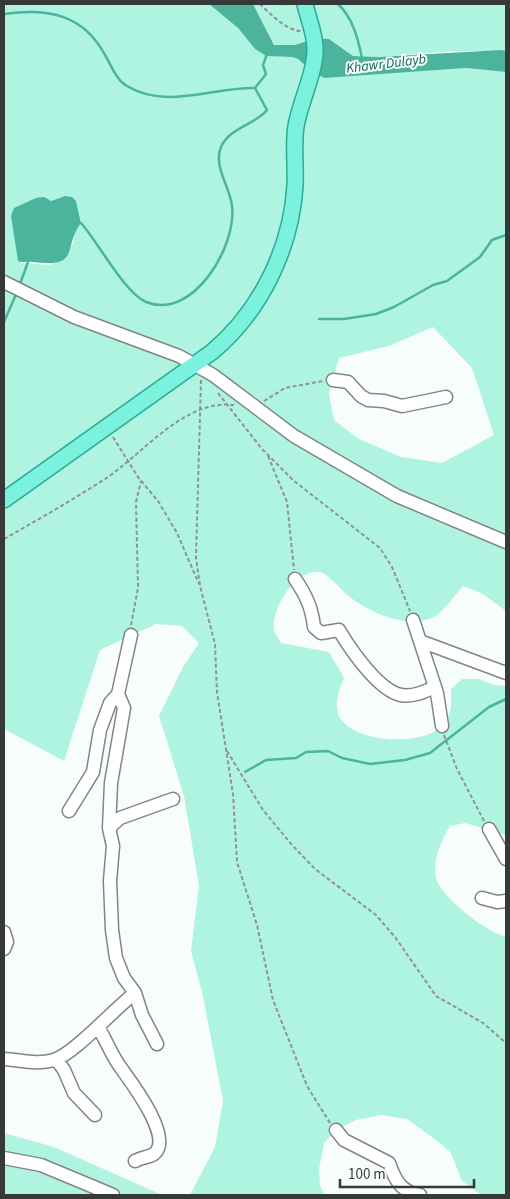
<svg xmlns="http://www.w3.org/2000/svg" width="510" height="1199" viewBox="0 0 510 1199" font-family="'Source Sans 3',sans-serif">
<rect width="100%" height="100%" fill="#f6fdfb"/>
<path fill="#aff4e1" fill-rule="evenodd" d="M4,4H209L238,28L255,49L266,56L292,57L298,59L315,74L325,78L466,68L506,72V611L483,594L463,586C457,593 442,613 434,617C406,630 367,612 345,593C339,587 327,573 319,572C296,569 271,608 274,630C275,634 279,639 281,643L329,652L344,678C340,688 336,697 337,708C340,744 424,748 443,725C453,714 451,702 451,689L462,679H479L494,685L506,686V835L465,823L450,826C440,844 433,857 436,878C439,895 489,935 506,936V1195H481L462,1181L451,1153L440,1143L407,1119L381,1115L356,1120L336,1130L324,1143L319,1169L320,1186L325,1195H190L215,1147L223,1101L203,996L191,951L199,886L184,796L159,716L183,667L199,643L182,626L156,624L100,650L64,761L4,729ZM65,196L76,201L81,223L75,231L73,244L50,265L21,263L11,216C23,206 35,193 51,201ZM433,327L472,368L494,435L442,463L401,457L359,439L334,420L329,394L339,358L389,346Z
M253,4H506V51H456L378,57L353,56L329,39L316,38L295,45H274Z
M4,1133L54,1147L162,1195H4Z"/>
<path fill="#4cb49c" d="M209,4H253L274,45H295L316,38L329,39L353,56L378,57L501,50L506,51V72L466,68L325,78L315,74L298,59L292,57L266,56L255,49L238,28Z
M65,196L72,197L76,201L81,223C62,248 82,268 33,262C28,261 23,263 18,261L11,216L14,208L36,198L44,197L51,201Z"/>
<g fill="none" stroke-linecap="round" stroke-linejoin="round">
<path stroke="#4cb49c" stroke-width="2.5" d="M286,4H287
M338,4C353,18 358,39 362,58
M4,14C48,8 83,14 105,55C111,65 117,81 127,86C167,110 212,87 255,88
M81,223C98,242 124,292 146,302C193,321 237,246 232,206C230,187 213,166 221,147C230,127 255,125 267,110L255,88L266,74L263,65L267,54
M20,284L28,262
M319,319H344L376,314L394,307L433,285L447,281L480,257L492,240L506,235
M4,322L17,292
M245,772L266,760L296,758L306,752L328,751L342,758L370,764L405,760L430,753L489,707L506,699"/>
<g stroke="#808684" stroke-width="15">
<path id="minor" d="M4,282L74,317L179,356L213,375L294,436L397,496L506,542
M333,380L348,382L361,396L368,400L384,401L402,406L446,397
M295,579C306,595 312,608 314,627L321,633L339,630C350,649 379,691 401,695C413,697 424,692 435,687
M413,620L437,693L442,726
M420,641L506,673
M118,694L124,708L111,783L109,828L113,846L110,881L112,930L116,958L124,978L135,993L142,1015L157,1044
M69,811L93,772L100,730L110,703L118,694L131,635
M109,828L120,818L173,799
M489,829L506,859
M482,898L497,902L506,901
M4,932L7,942L4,949
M98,1027C106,1040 112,1056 121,1068C131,1082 174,1138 154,1154C149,1157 140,1158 135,1161
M4,1059C21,1060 37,1065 54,1060C74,1054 115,1008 135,993
M56,1059L64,1070L74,1093L95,1115
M336,1130L344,1140L389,1163C395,1180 401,1192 420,1195
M4,1158L41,1165L113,1195"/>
</g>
<g stroke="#2aac94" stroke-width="18">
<path id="major" d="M4,500L212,352C260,312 291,249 295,186C296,166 293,145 296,126C300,102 316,71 315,48C315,34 308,18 305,4"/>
</g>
<path stroke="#8f9392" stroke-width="2" stroke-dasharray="4 2.5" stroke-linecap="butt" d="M260,4C269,13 287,31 301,31
M201,380L196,557L200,586L215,644L217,692L233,794L237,862L257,925L273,1000L307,1086L330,1123
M218,393L262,449L294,481L380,548L392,567L410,611
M264,401L285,388L323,381
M113,437L138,477L158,501L177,533L199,584
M268,456L287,502L294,570
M4,539C38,520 72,500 105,479C143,454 184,399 234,405
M131,625L138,588L136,502L141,481
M444,735L457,769L484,821
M227,751L263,810L292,845L315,869L376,915L395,937L436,996L483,1023L506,1043"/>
<use href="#minor" stroke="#fff" stroke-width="12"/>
<use href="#major" stroke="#7bf2dd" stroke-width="15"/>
</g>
<g text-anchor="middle" stroke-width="4" stroke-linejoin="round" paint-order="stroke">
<g font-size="14" font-style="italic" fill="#106454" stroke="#f6fdfb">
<text transform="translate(386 63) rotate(-7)" y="5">Khawr Dulayb</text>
</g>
</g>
<rect width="510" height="1199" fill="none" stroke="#363938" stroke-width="10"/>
<path d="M340 1179v8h134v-8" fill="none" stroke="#363938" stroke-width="2.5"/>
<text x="348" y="1179" font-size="15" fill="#363938" stroke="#f6fdfb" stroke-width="4" paint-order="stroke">100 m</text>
</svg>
